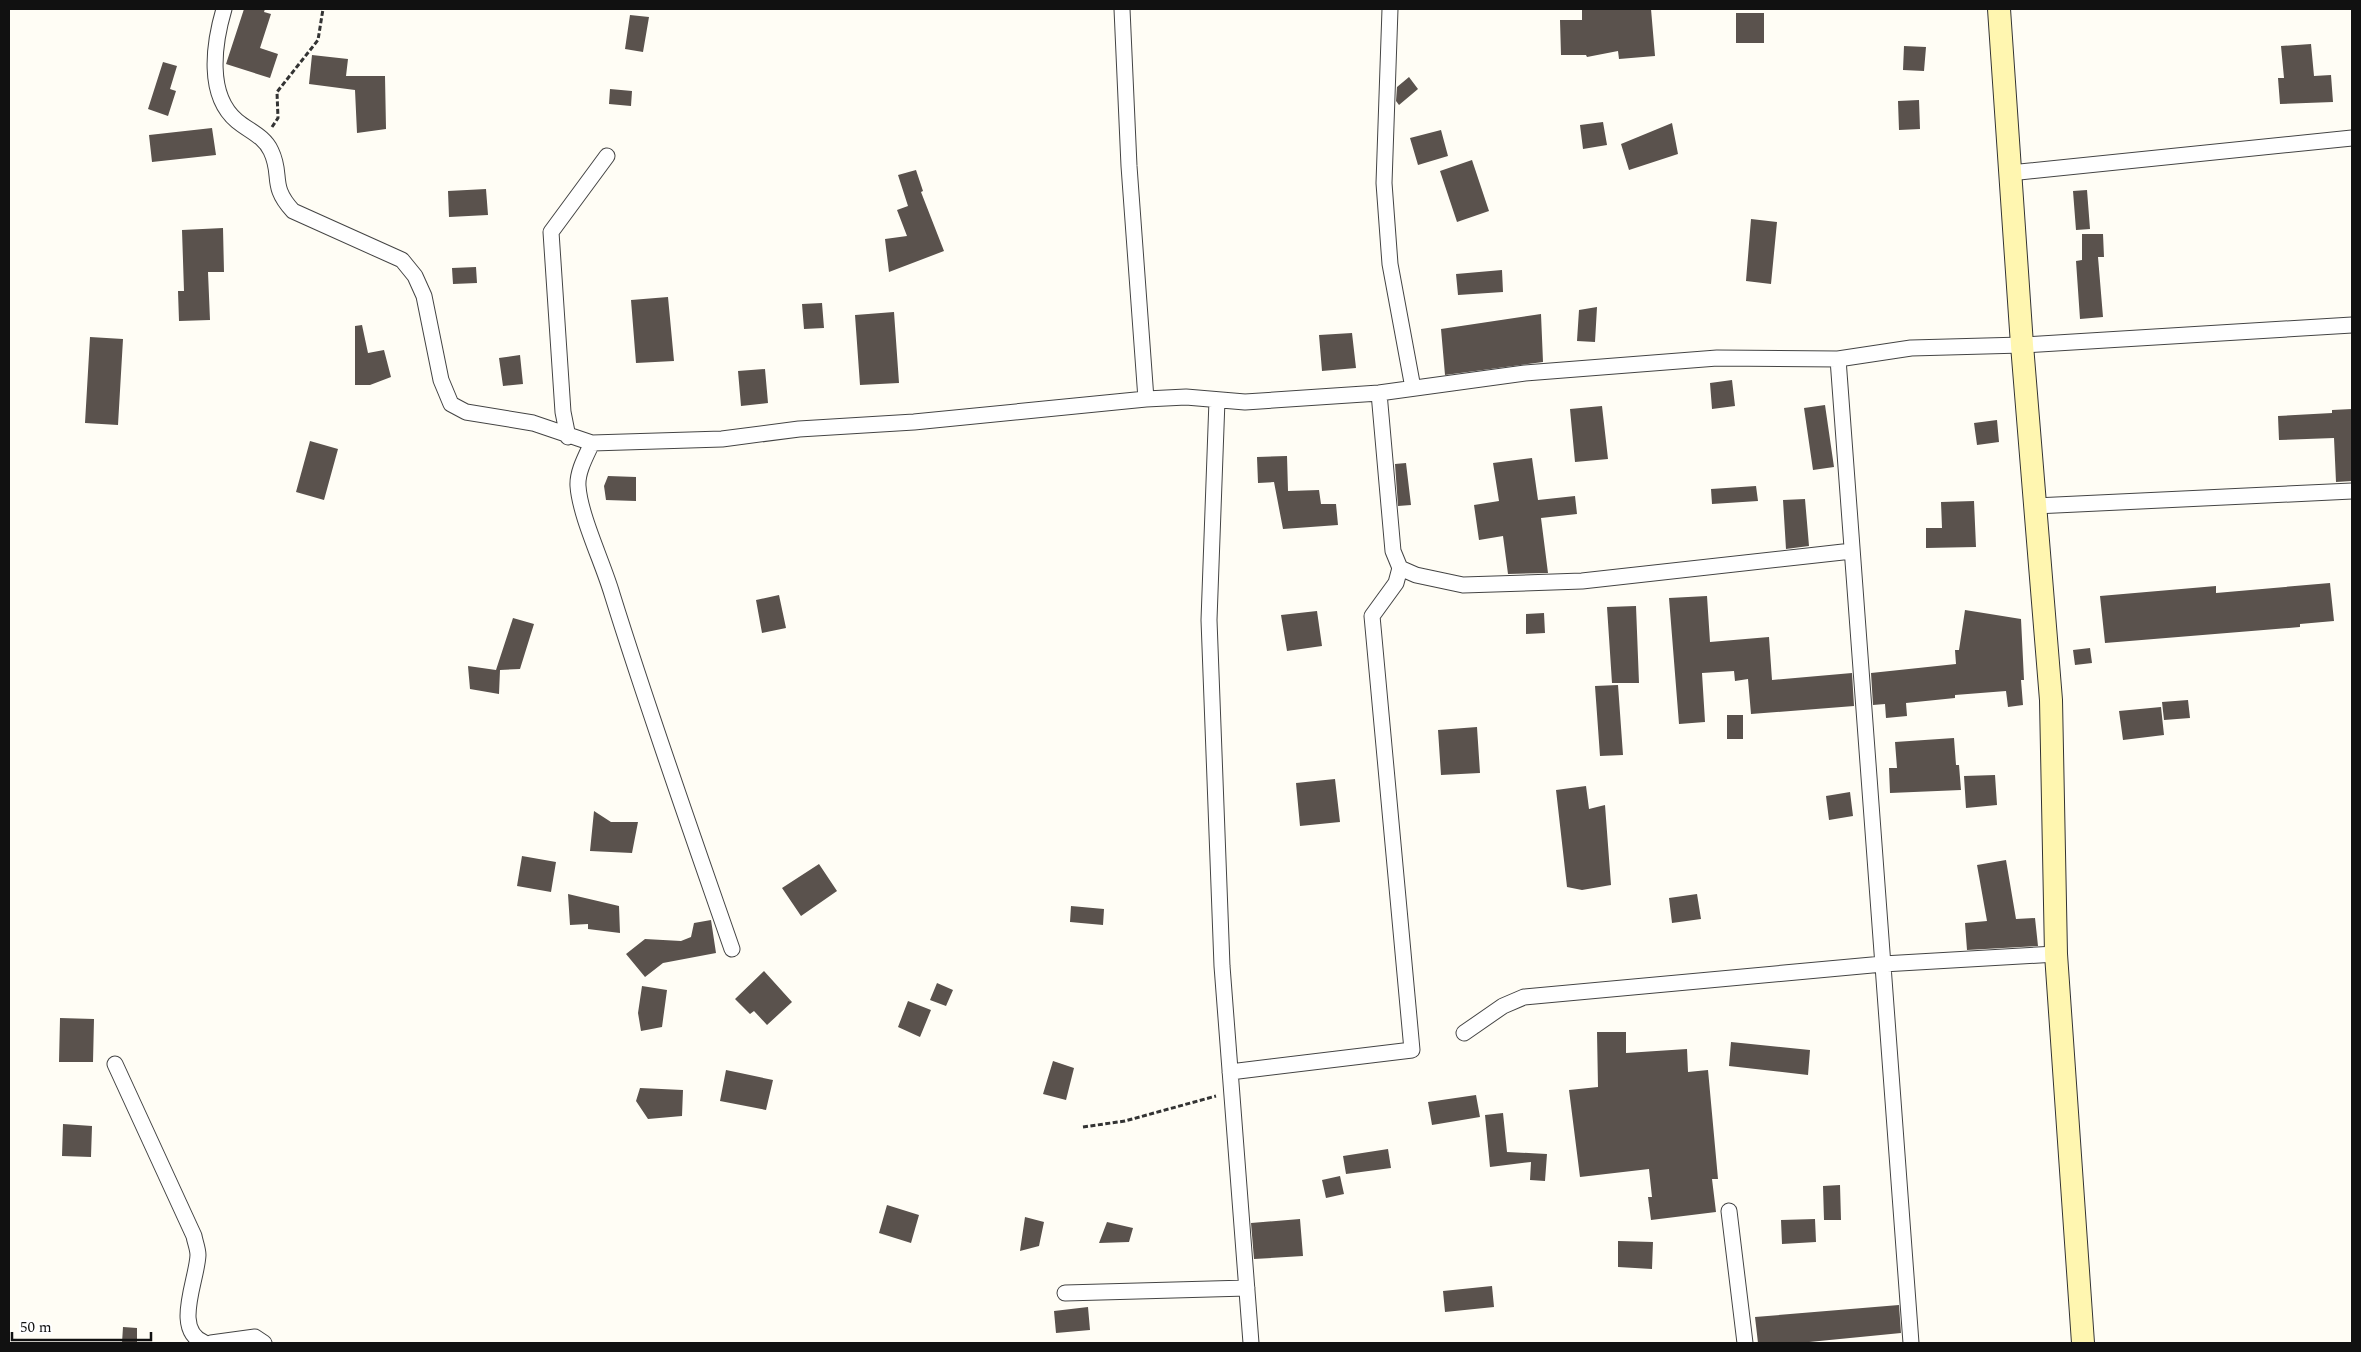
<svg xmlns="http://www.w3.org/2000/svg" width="2361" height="1352" viewBox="0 0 2361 1352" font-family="Spectral,serif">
<rect width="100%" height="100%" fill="#fffdf5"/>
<path fill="#5a524d" d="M244,9H265L264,12L271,14L260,48L278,54L270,78L226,64Z
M1582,9H1651L1655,56L1619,59L1618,51L1587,57L1586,55H1561L1560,20H1582Z
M1736,13H1764V43H1736Z
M630,15L649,17L643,52L625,49Z
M2311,44L2314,76L2331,75L2333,102L2280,104L2278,78H2284L2281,46Z
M1904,46L1926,47L1924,71L1903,70Z
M312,55L348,59L346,76H385L386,129L357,133L355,90L309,84Z
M163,62L177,66L170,89L176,91L168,116L148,109Z
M1409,77L1418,89L1399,105L1396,101L1397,87Z
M610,89L632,91L631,106L609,104Z
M1919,100L1920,129L1899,130L1898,101Z
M1603,122L1607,145L1583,149L1580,125Z
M1672,123L1678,154L1629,170L1621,144Z
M212,128L216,155L152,162L149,135Z
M1441,130L1448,156L1418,165L1410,138Z
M1472,160L1489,211L1457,222L1440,171Z
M916,170L923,191L921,192L944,251L889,272L885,239L907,236L897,210L908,206L898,175Z
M486,189L488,215L449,217L448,191Z
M2087,190L2090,229L2076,230L2073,191Z
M1751,219L1777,222L1771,284L1746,281Z
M223,228L224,272H208L210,320L179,321L178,291H184L182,230Z
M2082,234H2103L2104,257H2098L2103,317L2080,319L2076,261L2082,260Z
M476,267L477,283L453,284L452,268Z
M1502,270L1503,292L1458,295L1456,274Z
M668,297L674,361L636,363L631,300Z
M822,303L824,328L804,329L802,304Z
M1597,307L1595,342L1577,341L1579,310Z
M894,312L899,383L860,385L855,315Z
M1541,314L1543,362L1445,375L1441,329Z
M362,325L368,353L384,350L391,377L370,385H355V326Z
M1352,333L1356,368L1322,371L1319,335Z
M90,337L123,339L118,425L85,423Z
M520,355L523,384L503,386L499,358Z
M765,369L768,403L741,406L738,371Z
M1732,380L1735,406L1712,409L1710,383Z
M1825,405L1834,467L1813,470L1804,408Z
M1602,406L1608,459L1575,462L1570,409Z
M2352,409V481L2336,482L2334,438L2279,440L2278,416L2332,413V410Z
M1997,420L1999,442L1977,445L1974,423Z
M310,441L338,449L324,500L296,492Z
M1287,456L1288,491L1319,490L1321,504H1336L1338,525L1283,529L1274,482L1258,483L1257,457Z
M1532,458L1538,500L1575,496L1577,514L1541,518L1548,573L1508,574L1503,536L1479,540L1474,505L1499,501L1493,463Z
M1406,463L1411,505L1398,506L1395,464Z
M608,476L636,477V501L606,500L604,486Z
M1756,486L1758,501L1712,504L1711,489Z
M1805,499L1809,546L1786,549L1783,500Z
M1974,501L1976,547L1926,548V528H1942L1941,502Z
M2330,583L2334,621L2300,624V627L2105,643L2100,596L2216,586V593Z
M779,595L786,628L762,633L756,600Z
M1707,596L1710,642L1769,637L1772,680L1852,673L1854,706L1751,714L1748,679L1735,681L1734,671L1702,673L1705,722L1679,724L1669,598Z
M1636,606L1639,683H1612L1607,607Z
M1965,610L2021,619L2024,680H2021L2023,705L2008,707L2006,691L1955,695V698L1906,703L1907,716L1886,718L1885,704L1873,705L1871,673L1956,664L1955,650H1959Z
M1317,611L1322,646L1287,651L1281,615Z
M1544,613L1545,633L1526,634V614Z
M513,618L534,624L520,669L500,670L499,694L470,689L468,666L496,670Z
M2090,648L2092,663L2075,665L2073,650Z
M1618,685L1623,755L1600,756L1595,686Z
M2188,700L2190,718L2164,720L2162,702Z
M2161,707L2164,735L2123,740L2119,711Z
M1727,715H1743V739H1727Z
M1477,727L1480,773L1441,775L1438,730Z
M1954,738L1956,765H1959L1961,790L1890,793L1889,768H1897L1895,742Z
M1995,775L1997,805L1966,808L1964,776Z
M1335,779L1340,822L1300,826L1296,783Z
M1586,786L1589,809L1605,805L1611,885L1582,890L1567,887L1556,790Z
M1850,792L1853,816L1829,820L1826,796Z
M594,811L611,822H638L632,853L590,851Z
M522,856L556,862L551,892L517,886Z
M2006,860L2016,919L2035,918L2038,946L1967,950L1965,923L1987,921L1977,865Z
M819,864L837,891L801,916L782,888Z
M568,894L619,906L620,933L588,929V924L570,925Z
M1697,894L1701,919L1672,923L1669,898Z
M1071,906L1104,909L1103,925L1070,922Z
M711,920L716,953L663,963L645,977L626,954L645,939L681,941L691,937L694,923Z
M764,971L792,1002L767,1025L754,1011L750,1014L735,999Z
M937,983L953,990L946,1006L930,1000Z
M642,986L667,990L662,1027L641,1031L638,1013Z
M908,1001L931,1010L920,1037L898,1027Z
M60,1018L94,1019L93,1062H59Z
M1597,1032H1626V1053L1687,1049L1688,1072L1708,1070L1718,1179H1712L1716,1212L1651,1220L1648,1197H1652L1649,1169L1580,1177L1569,1090L1598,1087Z
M1731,1042L1810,1050L1808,1075L1729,1066Z
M1053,1061L1074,1068L1066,1100L1043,1094Z
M726,1070L773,1080L766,1110L720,1101Z
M640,1088L683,1090L682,1116L648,1119L636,1101Z
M1476,1095L1480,1117L1432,1125L1428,1102Z
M1503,1113L1507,1152L1547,1154L1545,1181L1530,1180L1531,1162L1490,1167L1485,1115Z
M63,1124L92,1126L91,1157L62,1156Z
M1388,1149L1391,1168L1346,1174L1343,1156Z
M1340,1176L1344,1194L1326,1198L1322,1180Z
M1840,1185L1841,1220H1824L1823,1186Z
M887,1205L919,1215L911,1243L879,1233Z
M1025,1217L1044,1222L1039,1246L1020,1251Z
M1300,1219L1303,1256L1254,1259L1251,1223Z
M1815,1219L1816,1242L1782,1244L1781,1220Z
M1107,1222L1133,1228L1129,1242L1099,1243Z
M1618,1241L1653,1242L1652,1269L1618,1267Z
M1492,1286L1494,1307L1445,1312L1443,1291Z
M1899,1305L1901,1333L1799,1343H1758L1755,1317Z
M1088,1307L1090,1330L1056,1333L1054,1311Z
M123,1327L137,1328V1343H122Z"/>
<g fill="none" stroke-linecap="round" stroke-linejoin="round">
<g stroke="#444" stroke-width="17">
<path id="minor" d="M224,9C214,43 206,95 237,121C249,131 264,136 271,151C283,176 269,185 293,211L402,260L415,276L424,296L441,380L451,404L466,412L533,423L592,443L722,439L799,429L914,422L1146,399L1186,397L1245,402L1379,393L1525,373L1717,358L1838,359L1911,348L2022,345L2352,325
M1122,9L1129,166L1146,399
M1390,9L1384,183L1390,264L1413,388
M2010,173L2352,138
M1838,359L1911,1343
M1379,393L1393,551L1400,568L1416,575L1463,585L1582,581L1852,551
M1217,400L1209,620L1222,966L1251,1343
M568,437L563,412L551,232L607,156
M592,443C586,456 577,472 578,486C580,516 603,563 612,594C649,713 691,831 732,949
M2035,506L2352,491
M1464,1033L1503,1006L1524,997L1883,964L2056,954
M115,1064L194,1236C195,1242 198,1249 198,1255C197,1281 172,1331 205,1343
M1230,1072L1412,1050L1372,616L1396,583L1400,568
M1729,1211L1745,1343
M1065,1293L1247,1288
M211,1343L255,1337L264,1343"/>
</g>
<g stroke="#333" stroke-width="24">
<path id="secondary" d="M1999,9L2022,345L2051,700L2056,954L2083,1343"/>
</g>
<path stroke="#333" stroke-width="3" stroke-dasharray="5 2.5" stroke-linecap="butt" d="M272,127L278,118L277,92L318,40L323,9
M1083,1127L1125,1121L1216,1096"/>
<use href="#minor" stroke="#fff" stroke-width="15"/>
<use href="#secondary" stroke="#fff6b0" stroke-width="22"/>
</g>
<rect width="2361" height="1352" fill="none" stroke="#111111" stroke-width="20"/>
<path d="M12 1332v8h139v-8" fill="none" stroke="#111111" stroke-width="2.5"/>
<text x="20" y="1332" font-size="15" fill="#111111" stroke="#ffffff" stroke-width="4" paint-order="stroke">50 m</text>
</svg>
